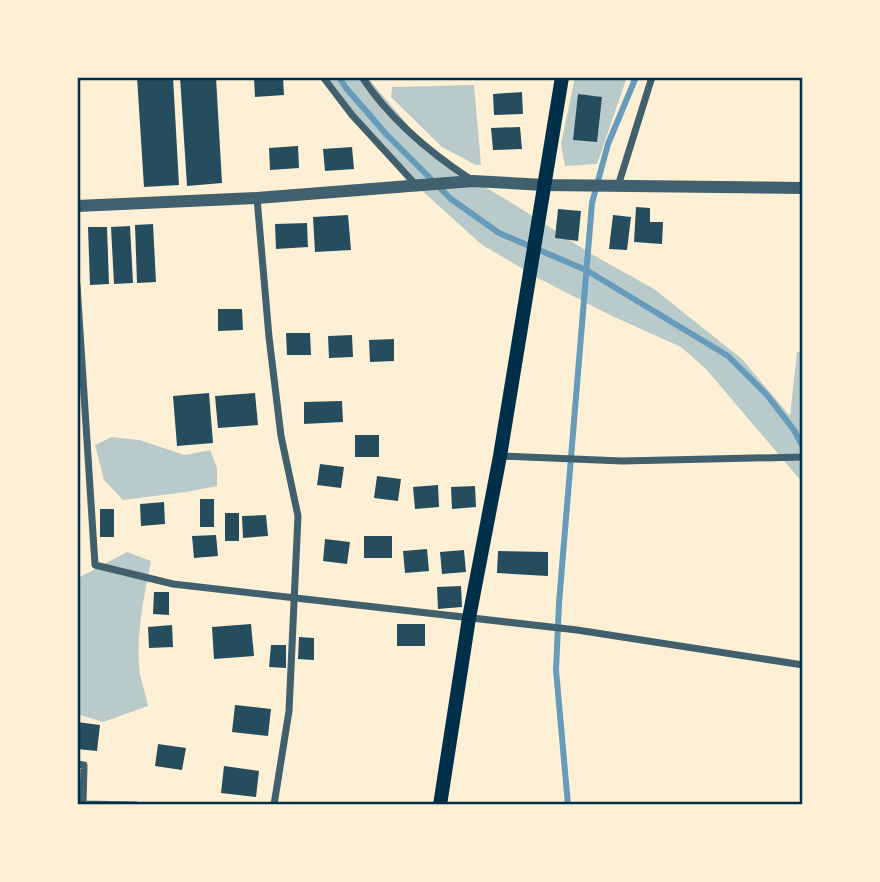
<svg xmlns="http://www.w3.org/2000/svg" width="880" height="882" viewBox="0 0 880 882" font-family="Helvetica,sans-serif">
<rect width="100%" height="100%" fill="#fdf0d5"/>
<path fill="#b9caca" d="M323,77H367L424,144L464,175L512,203L588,252L654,289L742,359L790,416L797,352H803V483L706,369L681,347L610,315L538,278L481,244L417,186Z
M575,77H627L597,164L565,166L561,144Z
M474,85L481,165H476L442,147L391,97L392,87Z
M112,437L139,440L185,455L210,450L217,468V486L186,492L123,500L104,480L95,445Z
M127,552L151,561C144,597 135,637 140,674C142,685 146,695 148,706L103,722L77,714V588L80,577Z"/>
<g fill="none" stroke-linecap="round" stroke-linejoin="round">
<path stroke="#669bbc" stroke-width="6" d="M339,77L346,88L387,135L451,199L499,233L586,270L728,356L767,395L794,430L803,447
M568,805L556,670L559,603L592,203L608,144L636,77"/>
</g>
<path fill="#264d5e" d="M137,77H173L179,185L144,187Z
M180,77H216L222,183L187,186Z
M254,77H283L284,95L255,97Z
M522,92L523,114L494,115L493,94Z
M578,94L602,97L597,142L573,140Z
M520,127L522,149L493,150L491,128Z
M298,146L299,168L270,170L269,148Z
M352,147L354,169L325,171L323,149Z
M636,207L650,208V222H663L662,244L634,242Z
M558,209L581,211L578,241L555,238Z
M348,215L351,250L315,252L313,217Z
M613,215L631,217L627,250L609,249Z
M307,223L308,247L276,249L275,224Z
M153,224L156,282L137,283L135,225Z
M130,226L133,283L114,284L111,227Z
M88,227H107L109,284L90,285Z
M218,309H242L243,330L218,331Z
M286,333H310L311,355H287Z
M352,335L353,357L329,358L328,336Z
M394,339V361L370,362L369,340Z
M209,393L213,443L177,446L173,396Z
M255,393L258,425L218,428L215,396Z
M342,401L343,422L304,424V402Z
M355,435H379V457H355Z
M320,464L344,467L341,488L317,485Z
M377,476L401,479L398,501L374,498Z
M438,485L439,507L415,509L413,487Z
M475,486L476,507L452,509L451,487Z
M200,499H214V527H200Z
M164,502L165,524L141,526L140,504Z
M100,509H114V537H100Z
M225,513H239V541H225Z
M266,515L268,536L243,538L242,516Z
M216,535L218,556L194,558L192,536Z
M364,536H392V558H364Z
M325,539L350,542L347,564L323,561Z
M427,549L429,571L405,573L403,551Z
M464,550L466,572L442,574L440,552Z
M498,551L548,552V576L497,573Z
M461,586L462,607L438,609L437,587Z
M154,592H169V615L153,614Z
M251,624L254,656L214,659L212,627Z
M397,624H425V646H397Z
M172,625L173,647L149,648L148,627Z
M299,637L314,638V660L298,659Z
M271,645H286V668L269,667Z
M235,705L271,709L268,736L232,732Z
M77,722L100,725L97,751L77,749Z
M158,744L186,748L182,770L155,766Z
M224,766L259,771L256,797L221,793Z"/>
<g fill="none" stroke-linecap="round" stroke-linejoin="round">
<path stroke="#3f606c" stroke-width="7" d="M323,77L352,115L416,185
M362,77C389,118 429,152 470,179
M618,186L652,77
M257,198L269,337L281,436L298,516L289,711L274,805
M77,285L95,565L173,584L577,630L803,665
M500,456L622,461L803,457
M77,764L84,765L83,804L136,805"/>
<path stroke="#3f606c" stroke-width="12" d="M77,206L257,198L473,181L544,185L803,188"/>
<path stroke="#003049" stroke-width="14" d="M440,805L469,618L500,456L562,77"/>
</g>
<rect width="880" height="882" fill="none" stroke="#fdf0d5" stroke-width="158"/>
<rect x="79" y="79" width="722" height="724" fill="none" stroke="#003049" stroke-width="2.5"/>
</svg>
